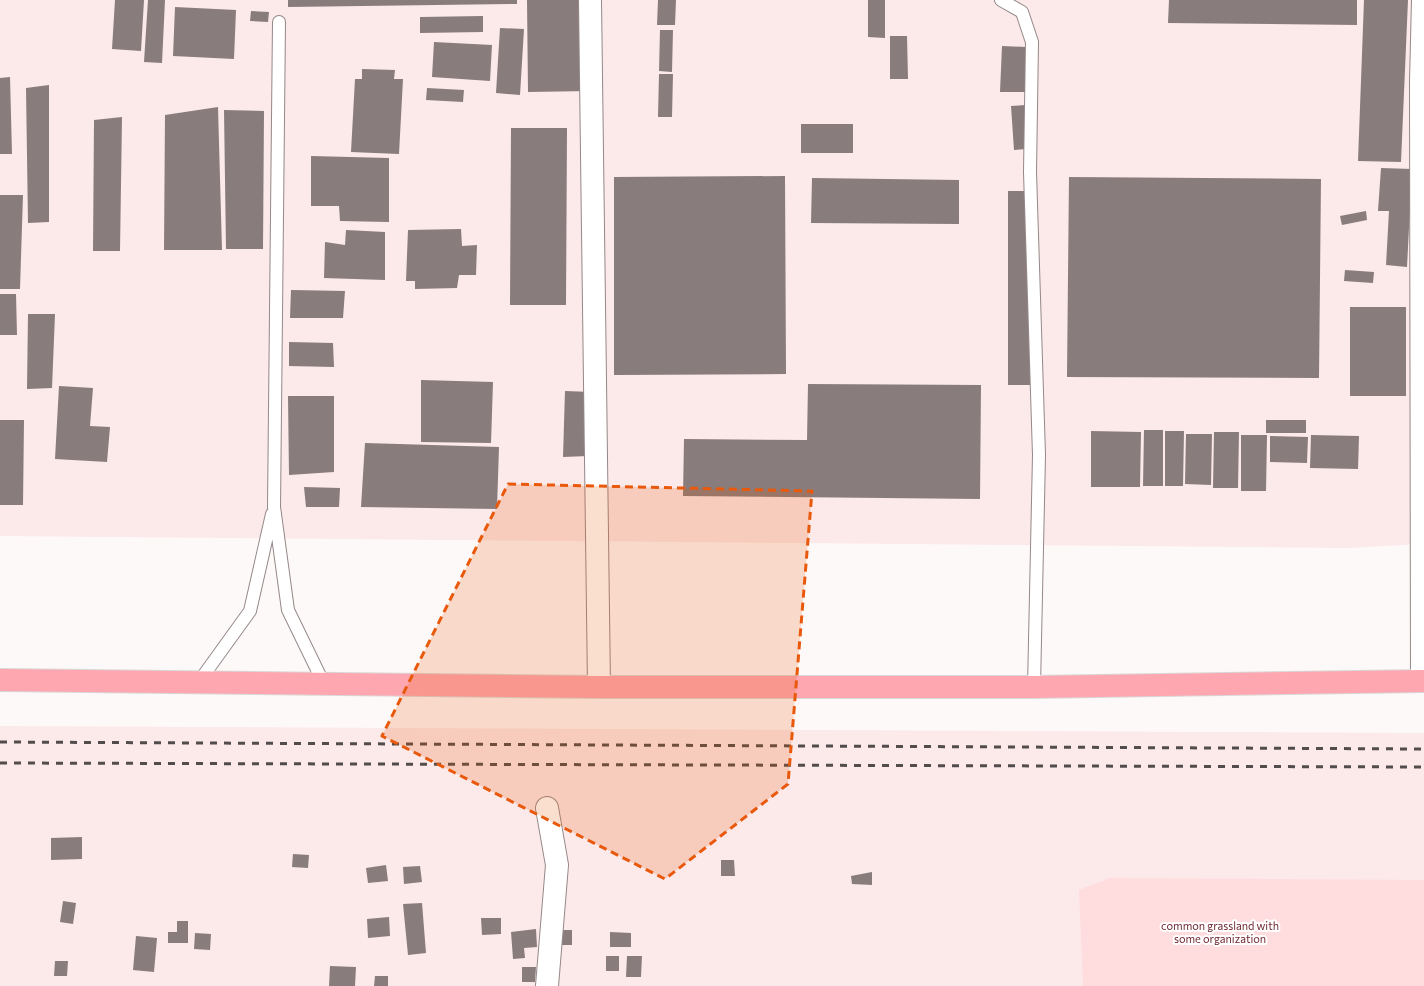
<svg xmlns="http://www.w3.org/2000/svg" width="1424" height="986" viewBox="0 0 1424 986" font-family="Commissioner,sans-serif">
<rect width="100%" height="100%" fill="#fef9f9"/>
<path fill="#fce9ea" d="M0,0H1424L1418,544L1350,548L0,536Z
M0,726L1424,733V986H0Z"/>
<path fill="#ffdcdd" d="M1110,878L1424,880V986H1083L1079,890Z"/>
<path fill="#897c7c" d="M115,0H144L141,51L112,49Z
M148,0H165L162,63L144,62Z
M288,0H517V4L288,7Z
M527,0H588L590,91L528,92Z
M658,0H676L675,25H657Z
M868,0H885V38L868,37Z
M1169,0H1357V25L1168,23Z
M1364,0H1408L1401,162L1358,161Z
M175,7L236,10L234,59L173,56Z
M251,11L269,12L268,22L250,21Z
M483,16V32L420,33V17Z
M500,28L524,29L520,95L496,93Z
M660,30H673L672,72L659,71Z
M890,36H907L908,79H890Z
M434,42L492,45L490,81L432,77Z
M1002,46L1026,47L1025,92H1000Z
M362,69L395,70L394,79H403L399,154L351,152L355,79H362Z
M659,74H673L672,117H658Z
M10,77L12,154H0V78Z
M49,85V222L28,223L26,88Z
M427,88L464,90L463,102L426,100Z
M1025,105L1028,149L1014,150L1011,106Z
M218,107L222,250H164L165,115Z
M224,110L264,111L263,249H226Z
M122,117L120,251H93L94,120Z
M801,124H853V153H801Z
M511,128H567L566,305H510Z
M311,156L389,158V222L340,221L339,206H311Z
M1381,168L1412,169L1407,267L1386,265L1389,211H1378Z
M785,176L786,374L614,375V177Z
M1069,177L1321,179L1319,378L1067,377Z
M812,178L959,180V224L811,223Z
M1008,191H1030V385H1008Z
M0,195H23L20,289H0Z
M1366,211L1367,220L1342,225L1340,216Z
M461,229L462,246L477,245L476,275H459L457,288L415,289V281H406L408,230Z
M346,230L385,232V280L324,278L325,242L345,245Z
M1345,270L1374,272L1373,283L1344,281Z
M291,290L345,291L343,318H290Z
M0,294H16L17,335H0Z
M1350,307H1406V396H1350Z
M28,314H55L52,388L27,389Z
M289,342L333,343L334,367L289,366Z
M421,380L493,382L491,443L421,442Z
M808,384L981,385L980,499L683,496L684,439L807,440Z
M59,386L93,388L90,426L110,427L107,462L55,459Z
M565,391L592,392L588,456L563,457Z
M288,396H334V472L289,475Z
M0,420H24L23,505H0Z
M1266,420H1306V433H1266Z
M1144,430H1163V486H1143Z
M1091,431L1141,432L1140,487H1091Z
M1165,431H1184L1183,486H1165Z
M1214,432H1239L1238,488H1213Z
M1186,434H1212L1211,485L1185,484Z
M1241,435H1267L1266,491H1241Z
M1311,435L1359,436L1358,469L1310,468Z
M1270,436L1308,437L1307,463L1270,462Z
M365,443L499,447L497,509L361,507Z
M304,487L340,488L339,507H306Z
M82,837V859L51,860V838Z
M293,854L309,855L308,868L292,867Z
M721,860H734L735,876H721Z
M386,865L388,881L368,883L366,868Z
M420,866L422,882L404,884L403,867Z
M872,872V885L852,884L851,876Z
M63,901L76,903L73,924L60,922Z
M422,903L426,953L408,955L403,904Z
M389,917L390,936L368,938L367,919Z
M481,918H501V934L482,935Z
M177,921H188V943H168V932H177Z
M536,929L537,947L524,948L525,958L513,959L511,932Z
M559,930H572V945H559Z
M610,932L631,933V947H610Z
M195,933L211,934L210,950L194,949Z
M136,936L157,938L154,972L133,970Z
M606,956H619V971H606Z
M627,956H642L641,977H626Z
M55,961H68L67,976H54Z
M330,966L356,967L355,986H329Z
M522,967H536L535,982H522Z
M375,976H388V986H374Z"/>
<g fill="none" stroke-linecap="round" stroke-linejoin="round">
<g stroke="#958888" stroke-width="14">
<path id="service" d="M1001,0L1022,12L1032,42L1030,172L1039,455L1034,687
M279,22L274,507L288,610L324,684
M198,683L250,611L272,514"/>
</g>
<g stroke="#958888" stroke-width="24">
<path id="minor" d="M590,0L599,687
M547,808L557,865L547,986"/>
</g>
<g stroke="#958888" stroke-width="24">
<path id="tertiary" d="M1422,681L1421,82L1423,0"/>
</g>
<g stroke="#d9d7d7" stroke-width="24">
<path id="primary" d="M0,680L599,687H1034L1424,681"/>
</g>
<use href="#service" stroke="#fff" stroke-width="12"/>
<use href="#minor" stroke="#fff" stroke-width="22"/>
<use href="#tertiary" stroke="#fff" stroke-width="22"/>
<use href="#primary" stroke="#fea7b1" stroke-width="22"/>
<path stroke="#524c4c" stroke-width="3" stroke-dasharray="7 7" stroke-linecap="butt" d="M0,742L1424,749
M0,763L1424,767"/>
</g>
<path fill="#e8590c" fill-opacity="0.2" stroke="#e8590c" stroke-width="3" stroke-dasharray="8 5" stroke-linejoin="round" d="M508,484L812,491L788,784L665,879L382,736Z"/>
<g text-anchor="middle" stroke-width="4" stroke-linejoin="round" paint-order="stroke">
<g font-size="11" fill="#6e2730" stroke="#fff">
<text x="1220" y="930">common grassland with<tspan x="1220" dy="13">some organization</tspan></text>
</g>
</g>
</svg>
